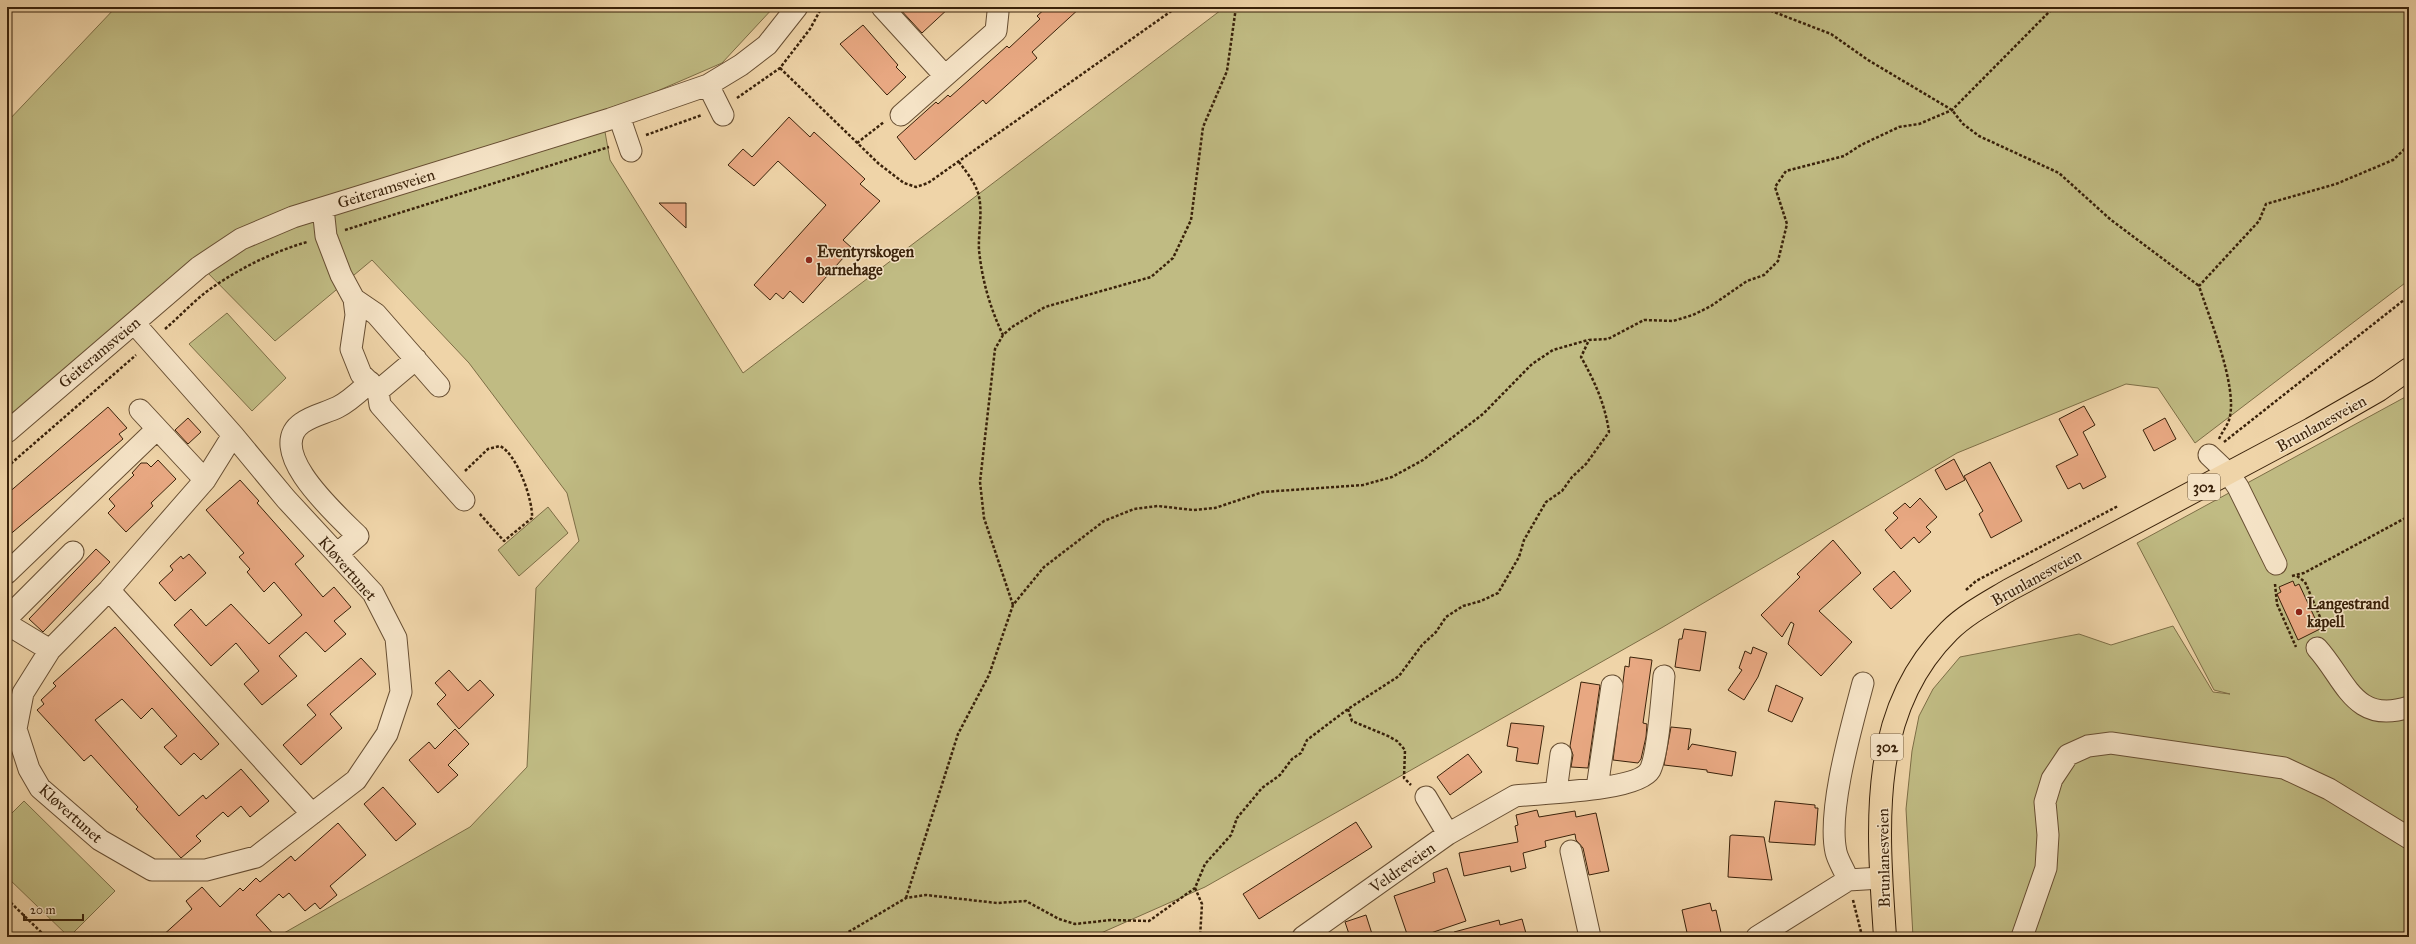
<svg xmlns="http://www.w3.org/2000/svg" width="2416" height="944" viewBox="0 0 2416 944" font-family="'IM FELL Great Primer',serif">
<rect width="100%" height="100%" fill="#efd4a8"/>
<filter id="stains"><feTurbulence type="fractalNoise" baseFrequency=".005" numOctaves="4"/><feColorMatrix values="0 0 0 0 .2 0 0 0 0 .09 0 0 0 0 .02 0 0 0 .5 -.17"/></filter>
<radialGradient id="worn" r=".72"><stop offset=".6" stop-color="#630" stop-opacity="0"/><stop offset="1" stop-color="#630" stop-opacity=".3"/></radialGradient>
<path fill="#c0bb83" stroke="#7d6e46" d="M116,7H774L722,63L602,115L610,160L743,373L1225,7H2409V280L2195,443L2158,388L2126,384L1957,453L1663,627L1205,887L1092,937H277L470,827L527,767L536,588L579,541L567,493L469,363L372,260L275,341L198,263L7,418V122Z
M227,313L286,378L252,411L189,344Z
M2409,395V937H1913L1906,809L1912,751L1919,716L1933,689L1960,657L2079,634L2111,645L2173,626L2213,692L2230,694L2214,690L2137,543Z
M548,507L568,533L519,576L498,550Z
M24,801L115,891L69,937L7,877V818Z"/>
<path fill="#e8a882" stroke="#3a220a" d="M898,7H950L922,33Z
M1047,7H1081L1032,52L1037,58L986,104L983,100L915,160L897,137L936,102L938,104L948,95L950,97L1007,46L1009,48L1040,19L1037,16Z
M863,25L898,65L896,67L906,77L887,95L840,44Z
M789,117L810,137L814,132L865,179L860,184L880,201L843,240L852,248L803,303L790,291L783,299L776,293L770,300L754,285L826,205L778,161L754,186L728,165L743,149L752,157Z
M659,203H686V228Z
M2084,406L2095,425L2083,432L2106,477L2083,489L2080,483L2068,489L2056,466L2078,455L2059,419Z
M108,407L127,428L119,434L123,439L7,537V494Z
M188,418L201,432L188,444L175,430Z
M2165,418L2176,439L2154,451L2143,430Z
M1954,459L1965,480L1946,490L1935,470Z
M158,460L176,479L151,503L153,506L126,532L108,513L115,506L109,499L134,475L132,473L141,463H147L151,467Z
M1990,462L2022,521L1991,538L1979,514L1983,511L1964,476Z
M240,480L259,501L257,503L304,556L295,564L323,597L334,587L351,607L334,621L346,634L325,652L306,632L279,656L297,676L262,705L244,684L259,671L236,643L211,666L174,625L191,609L206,626L231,604L269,644L302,615L274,582L264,592L247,572L250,569L239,557L244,553L206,510Z
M1920,498L1937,517L1926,527L1931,532L1919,543L1914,537L1901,549L1885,530L1898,518L1893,513L1905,503L1910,508Z
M1833,540L1861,573L1819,611L1852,642L1821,676L1788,644L1794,624L1791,622L1782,637L1761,615L1800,577L1797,574Z
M96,549L110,562L43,632L29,619Z
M189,554L206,573L175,601L159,583L173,570L170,566L181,556L183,559Z
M1894,571L1911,591L1891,609L1873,589Z
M2293,581L2295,586L2299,584L2320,629L2298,640L2277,594L2281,592L2279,587Z
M115,627L219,744L201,760L194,753L181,765L164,747L177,736L152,708L141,719L122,699L95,720L179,816L203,795L206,799L241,769L269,801L250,817L241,806L228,817L223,812L196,836L201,841L181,858L136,809L138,807L91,755L84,761L37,710L44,704L41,700L56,686L53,683Z
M1684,629L1706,632L1700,671L1675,667L1679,639H1682Z
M1753,647L1767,653L1758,677L1744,700L1728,690L1742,670L1739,668L1745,651L1751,654Z
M1630,657L1652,660L1643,723L1647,724L1646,737L1641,759L1638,763L1613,760L1625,666L1629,667Z
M361,658L376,674L330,714L342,728L301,765L283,745L316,715L307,705Z
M449,670L468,691L480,680L494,695L459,729L437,704L446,695L435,683Z
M1581,682L1600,685L1588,768L1571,767L1573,755L1570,746Z
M1776,685L1803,698L1792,722L1768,711Z
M1511,723L1544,726L1538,764L1516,761L1518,748L1507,746Z
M1671,727L1691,729L1688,750L1692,744L1736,752L1732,776L1707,772V770L1664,765Z
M455,729L469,744L448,765L458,775L438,793L409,760L429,742L435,749Z
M1468,754L1482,772L1450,795L1437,777Z
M383,787L416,824L396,841L364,804Z
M1775,801L1815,805V808H1818L1815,845L1769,842Z
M1537,810L1539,817L1575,811L1576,817L1596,813L1609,871L1589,875L1583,848L1576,840L1575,834L1545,841L1546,847L1523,853L1526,868L1511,872L1510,866L1464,876L1459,853L1518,842L1515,826L1518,825L1516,815Z
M1356,822L1372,847L1259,919L1243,894Z
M338,823L366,855L330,886L337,895L320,909L315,903L305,911L289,893L283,898L279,894L256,915L276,937H161L192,909L186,901L202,887L220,907L240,888L243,891L256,878L260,882L291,856L295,861Z
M1732,835L1764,837L1772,880L1728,877L1730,836Z
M1447,868L1466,921L1419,937H1408L1394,896L1435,882L1433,873Z
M1710,903L1712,911L1716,910L1722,937H1688L1682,910Z
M1366,915L1373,937H1350L1345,922Z
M1522,919L1527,937H1455L1454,932L1499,920L1500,925Z"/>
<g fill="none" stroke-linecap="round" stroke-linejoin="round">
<g stroke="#674e32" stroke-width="23">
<path id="minor" d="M882,7L945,76
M708,85L723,115
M901,115L996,31L998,12
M619,116L631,151
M323,208L326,236L341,275L354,299L376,314L439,386
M354,299L356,315L351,349L361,374L378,391L416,359
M134,323L233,435L286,499L373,593L396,638L401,692L387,734L356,780L256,857L206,870H152L100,840L40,788L29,769L16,729L23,693L50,650L109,590L205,480L233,435
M378,391L380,405L464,500
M140,410L205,480
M7,432L199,267L241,239L293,217L610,119L708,85L741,65L767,45L797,7
M2209,455L2229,474L2238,487L2276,564
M337,554L358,536C338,516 263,450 302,423C313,415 326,413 338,407C350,401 360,391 370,382
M7,573L157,429
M109,590L312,814
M7,618L73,552
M7,624L50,650
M2317,648C2346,680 2354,725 2409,707
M1597,788L1612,686
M1556,792L1561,754
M1426,797L1448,834
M1571,851L1590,937
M1848,880C1845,871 1838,861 1836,852C1827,810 1852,725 1863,683
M1303,937L1448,834L1515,796C1541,793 1638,791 1650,770C1658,755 1662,696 1664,676
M1757,937L1848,880L1881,878
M2022,937L2046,868L2048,835L2045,802L2052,779L2068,755L2088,746L2111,743L2284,768L2329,789L2409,838"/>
</g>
<g stroke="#3a220a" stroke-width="24">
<path id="major" d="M1885,937C1878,830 1866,713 1949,631C1966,614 1989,602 2009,590L2311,429L2379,390L2409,369"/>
</g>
<path stroke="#3a220a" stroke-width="2.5" stroke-dasharray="3 2" stroke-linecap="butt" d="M1761,7L1831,34L1868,60L1952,110L1963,124L1979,136L2059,173L2111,220L2199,286
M780,68L879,164L904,183L916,187L928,183L1177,7
M737,98L780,68L810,29L822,7
M646,135L702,115
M857,143L884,122
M959,162C965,170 973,180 977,190C984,208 978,231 979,250C982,280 990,308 1003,335
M345,230L609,147
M165,329C179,317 192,303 206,292C236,270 272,252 307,242
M2219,439C2222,432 2227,426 2229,420C2239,389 2209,317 2199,286L2259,221L2266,204L2336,184L2393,160L2409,145
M2224,442L2409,296
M7,467L136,355
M465,471L488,449L500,446C517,454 533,500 532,518L504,541L479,513
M2292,576L2304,573L2409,516
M2297,576L2305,582L2326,631
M2275,584L2277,604L2296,647
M1966,590L1976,581L2118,506
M1013,605L984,518L980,482L995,349L1003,335L1012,327L1045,307L1151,277L1173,258L1191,220L1203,127L1227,71L1236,7
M1348,709L1352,721L1388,736L1397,741L1405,750L1404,778L1411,785
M1195,888L1202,904L1200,937
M906,898L958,734L989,675L1013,605L1044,567L1104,521L1134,509L1158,506L1193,510L1215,508L1263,492L1363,485L1392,477L1423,460L1483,414L1532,364L1553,350L1588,340
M7,899L46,937
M1853,900L1862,936
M840,937L906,898L926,895L997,903L1026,901L1059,919L1075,924L1111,920L1149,921L1195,888L1205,864L1231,835L1237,818L1262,788L1280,775L1292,759L1301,753L1307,740L1348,709L1399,676L1422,645L1436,632L1446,617L1463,606L1481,601L1498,593L1519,557L1524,540L1546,502L1562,491L1572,477L1586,464L1609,432C1605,404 1595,382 1581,357L1589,340L1608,339L1644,320L1673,321L1693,315L1711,306L1747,281L1764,275L1778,261L1787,224L1775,187L1786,171L1844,156L1861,145L1899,127L1919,124L1952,110L2054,7"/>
<use href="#minor" stroke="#f5e3c6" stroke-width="21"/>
<use href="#major" stroke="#efd4a8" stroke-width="22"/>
</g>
<g fill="#8f2418" stroke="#f5e3c6" stroke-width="1.5">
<circle cx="809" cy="260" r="4"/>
<circle cx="2299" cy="612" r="4"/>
</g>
<g text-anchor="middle" stroke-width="3" stroke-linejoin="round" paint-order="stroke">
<g fill="#f5e3c6" stroke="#725c42" stroke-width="1">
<rect x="2188" y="474" width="32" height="26" rx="3"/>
<rect x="1871" y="734" width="32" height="26" rx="3"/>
</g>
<g font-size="15" font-weight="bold" fill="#3a220a">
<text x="2204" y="492">302</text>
<text x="1887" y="752">302</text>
</g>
<g font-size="16" fill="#3a220a" stroke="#f5e3c6">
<text transform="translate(386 188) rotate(-17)" y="6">Geiteramsveien</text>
<text transform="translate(99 352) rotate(-40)" y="6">Geiteramsveien</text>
<text transform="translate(2321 423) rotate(-29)" y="6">Brunlanesveien</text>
<text transform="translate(348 568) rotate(49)" y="6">Kløvertunet</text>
<text transform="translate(2036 577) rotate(-29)" y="6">Brunlanesveien</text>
<text transform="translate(71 813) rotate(42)" y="6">Kløvertunet</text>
<text transform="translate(1883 858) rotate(-91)" y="6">Brunlanesveien</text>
<text transform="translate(1402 867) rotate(-35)" y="6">Veldreveien</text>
</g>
<g font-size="16" font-weight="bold" fill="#3a220a" stroke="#f5e3c6" text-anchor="start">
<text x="817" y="257">Eventyrskogen<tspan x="817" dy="18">barnehage</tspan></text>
<text x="2307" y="609">Langestrand<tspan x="2307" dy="18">kapell</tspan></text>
</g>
</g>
<rect width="2416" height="944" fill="none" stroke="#efd4a8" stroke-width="24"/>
<rect x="8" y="8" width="2400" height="928" fill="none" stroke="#3a220a" stroke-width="2"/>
<rect x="12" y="12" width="2392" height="920" fill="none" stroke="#3a220a"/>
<path d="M24 914v6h59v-6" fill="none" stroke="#3a220a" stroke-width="2"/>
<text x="30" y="914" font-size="12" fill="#3a220a" stroke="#f5e3c6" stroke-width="3" paint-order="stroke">20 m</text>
<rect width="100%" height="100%" filter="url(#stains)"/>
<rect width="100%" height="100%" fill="url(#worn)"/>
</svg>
